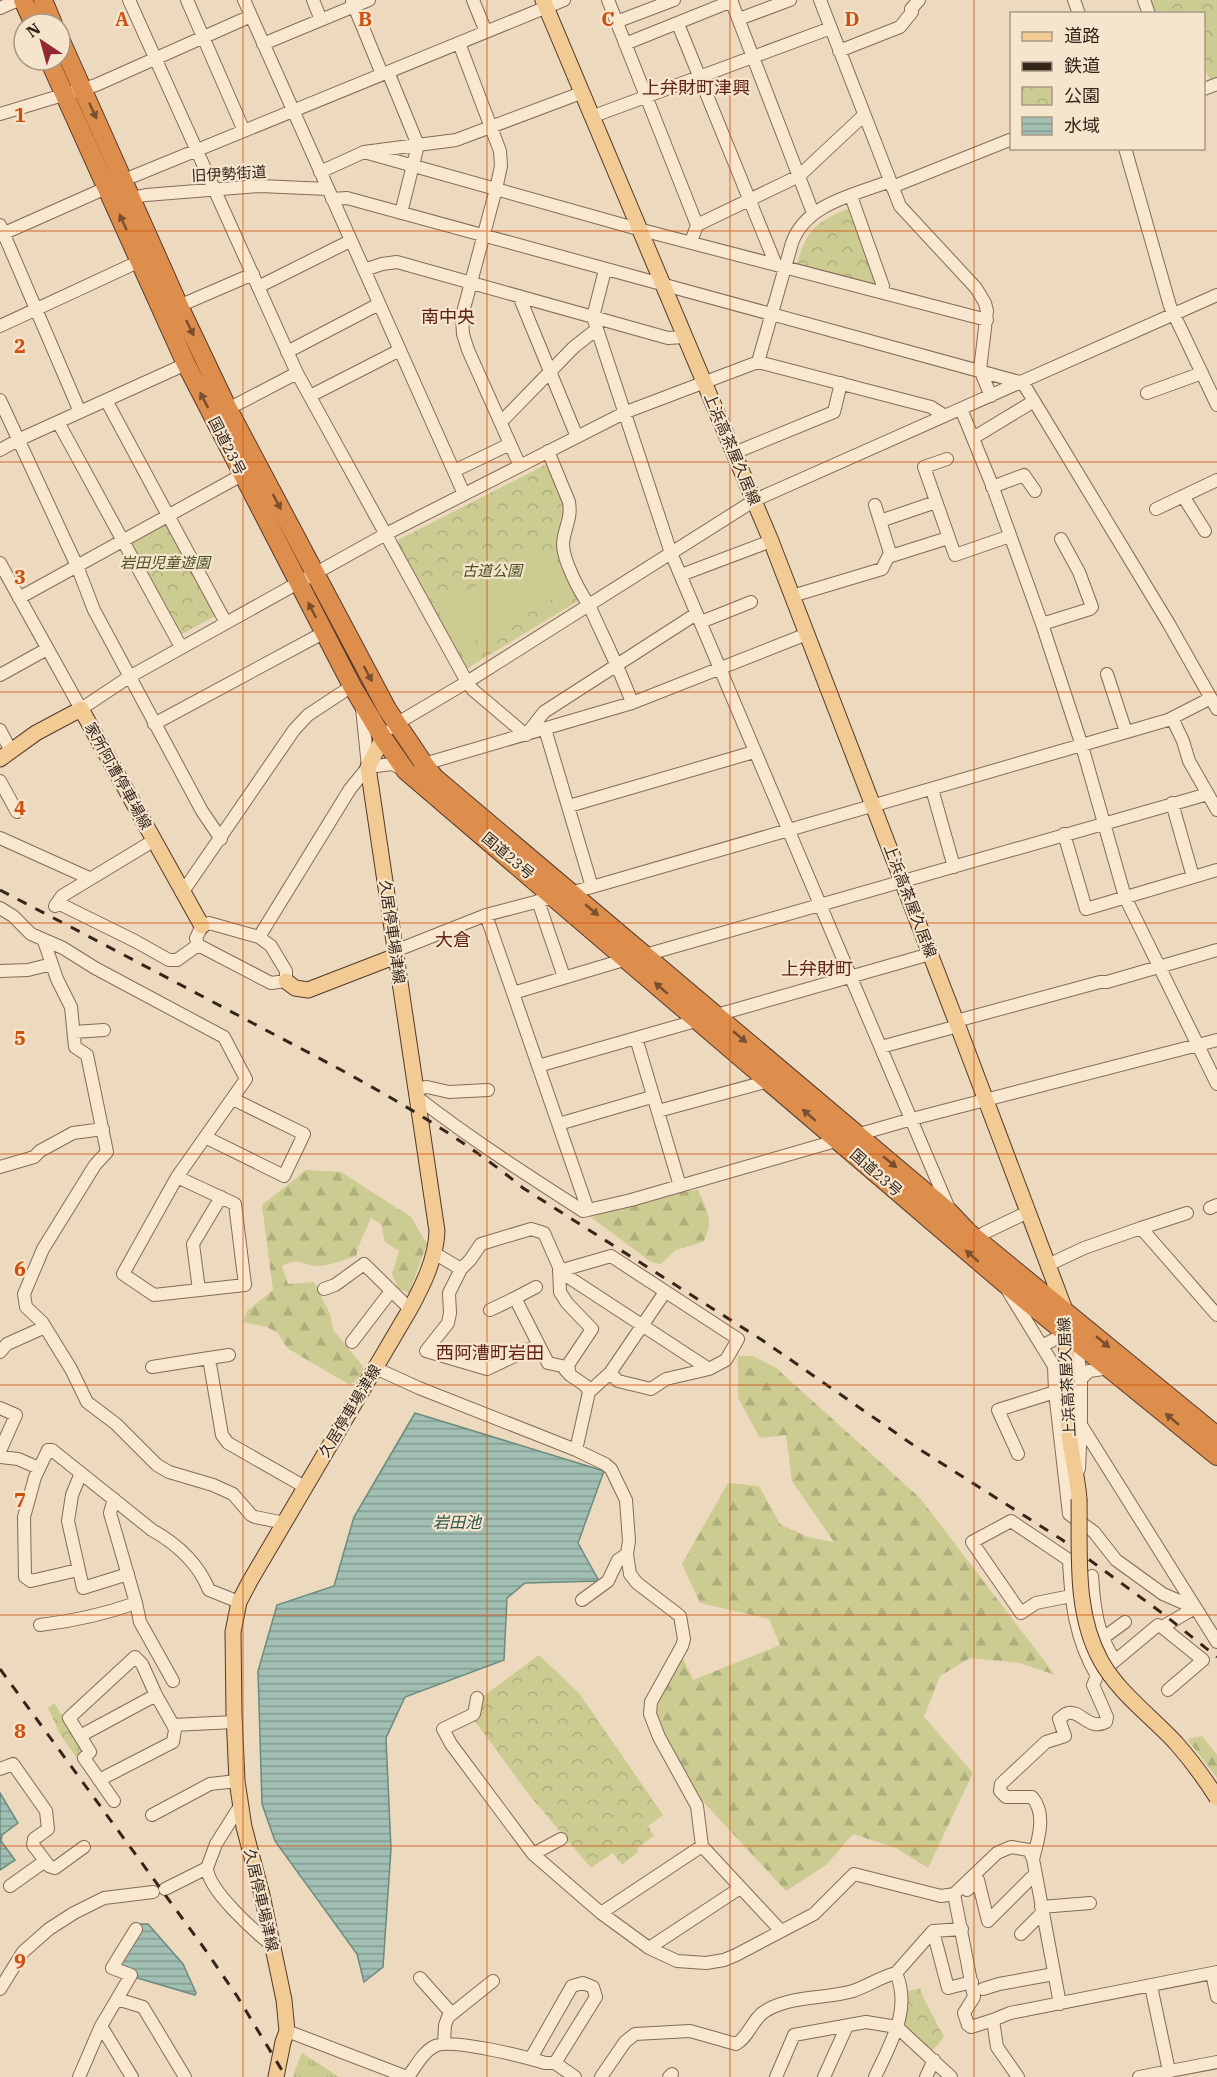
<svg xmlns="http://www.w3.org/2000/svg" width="1217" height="2077" viewBox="0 0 1217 2077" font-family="'IBM Plex Serif','Noto Sans JP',serif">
<defs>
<pattern id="grass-tufts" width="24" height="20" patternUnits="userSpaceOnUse" patternTransform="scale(1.5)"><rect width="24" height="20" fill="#cbcb92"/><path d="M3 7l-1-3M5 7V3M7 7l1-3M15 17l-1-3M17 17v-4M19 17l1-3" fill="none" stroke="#afae7d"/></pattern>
<pattern id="forest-firs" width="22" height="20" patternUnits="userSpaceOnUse" patternTransform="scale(1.5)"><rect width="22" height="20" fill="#cbcb92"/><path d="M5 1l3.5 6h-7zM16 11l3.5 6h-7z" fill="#afae7d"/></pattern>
<pattern id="park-crowns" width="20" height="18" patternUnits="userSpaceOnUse" patternTransform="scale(1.5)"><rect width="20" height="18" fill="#cbcb92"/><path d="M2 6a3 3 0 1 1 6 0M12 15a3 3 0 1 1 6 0" fill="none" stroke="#afae7d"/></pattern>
<pattern id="water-rules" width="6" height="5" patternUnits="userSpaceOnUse" patternTransform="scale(1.5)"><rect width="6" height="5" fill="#a1bfb3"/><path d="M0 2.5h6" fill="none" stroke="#849b91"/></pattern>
</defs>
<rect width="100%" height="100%" fill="#eddabe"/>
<path fill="url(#grass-tufts)" d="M302,2053L339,2077H294L293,2075Z"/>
<path fill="url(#forest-firs)" d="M306,1170L341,1172L411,1217L427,1244L409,1293L398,1288L392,1274L399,1251L385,1242L381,1224L371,1218L359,1245L356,1256C344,1260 332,1265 319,1266C301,1266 303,1256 282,1266L288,1284L314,1282L330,1314L333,1330L362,1365L365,1373L350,1385L287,1348L278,1333L267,1327L243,1322L247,1311L273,1290L262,1205Z
M698,1190C707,1211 715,1221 703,1242L676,1250L661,1264L651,1262L592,1218L601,1211L674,1193Z
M738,1356H753L776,1368L920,1498L1055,1675L1020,1663L970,1658L940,1676L924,1717L973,1773L928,1868L896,1848L853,1834L826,1865L786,1891L697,1795L663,1737L654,1713L655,1707L682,1656L693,1680L780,1645L769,1619L700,1603L682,1564L728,1483L759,1486L780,1524L808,1537L834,1542L792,1481L786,1435L760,1438L738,1398Z
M1202,1736L1217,1755V1778L1187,1739Z"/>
<path fill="url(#park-crowns)" d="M1150,0H1217V78L1211,81L1204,67V14L1151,13L1147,2Z
M850,208L877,287L798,267L797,264C807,229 817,221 850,208Z
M545,465L548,466L564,504L565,517L558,547L579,598L578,601L466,669L397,543L398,540Z
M164,522L167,524L215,613V616L182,634L179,633L130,543Z
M539,1655L579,1693L663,1815L648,1826L654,1836L637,1848L638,1852L622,1865L613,1853L591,1868L530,1796L466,1709Z
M54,1703L83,1747V1752L76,1757L60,1734L48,1708Z
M920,1988L924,1999L944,2037L932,2051L905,2028L904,2021L906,1992Z"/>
<path fill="#cbcb92" d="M546,548L569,590L460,649L437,606Z"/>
<path fill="url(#water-rules)" stroke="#698c7f" stroke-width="1.5" d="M415,1413L604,1471L578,1543L599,1581L525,1583L507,1598L504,1660L405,1697L386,1738L391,1849L383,1967L364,1982L357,1954L275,1841L262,1804L258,1671L277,1605L334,1586L354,1517Z
M0,1793L18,1823L2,1835L1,1841L15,1860L0,1870Z
M137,1924H148L183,1964L196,1993L195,1995L134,1977L117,1968Z"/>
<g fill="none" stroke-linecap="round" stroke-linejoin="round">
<g stroke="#856a57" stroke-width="14">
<path id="minor" d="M129,0L297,373L467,682L473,690L526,735
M187,0L244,131
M244,0L464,494
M313,0L321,20
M473,0L486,32
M608,0L697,225L691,242
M731,0L813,213
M820,0L900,206L976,288L985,303L987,311L980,370L991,396
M1074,0L1079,14
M1144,0L1149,14
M352,1L382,74
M0,8L18,0
M739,19L790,0
M616,22L674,0
M678,24L776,265
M459,43L500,151L501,166L496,189L462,316L463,334L468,350L520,466
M263,44L369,0
M625,44L732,1
M839,51L900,27L912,12L911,9L919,0
M388,72L418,145L401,213
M1204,89L1217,84
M0,114L96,85L251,16
M591,117L831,28
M1125,148L1170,306L1217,405
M364,152L638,229L987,320
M320,172L364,152L456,140L581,93
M892,187L1012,139
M851,196L883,286L881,292
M132,198L146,195L260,186L328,189
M332,199L347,198L1023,383L1169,624L1217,709
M0,225L80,412
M697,225L799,176L864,115
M0,235L124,180L564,0
M364,270L382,264L397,262L668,338L685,337
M605,270L593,317L671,553L950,1211
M258,287L350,241
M519,296L577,437
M179,306L253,274
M0,326L140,261
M287,352L379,304
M758,362L792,243C806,203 855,195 890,181
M1147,393L1202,373
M310,396L400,350
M0,400L77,566L94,610L202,811L221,839
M106,400L226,623
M228,409L297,373
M961,409L992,485L1042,624L1082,746L1125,897L1217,1084
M58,422L181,647
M501,422L574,347L597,329
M973,438L1034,401
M0,450L18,440L186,364
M548,451L569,502C572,519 564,528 563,544C563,560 579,591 589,605C603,637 620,669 632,703
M734,453L834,412L841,383
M947,459L924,467L955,555L1010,536
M454,471L510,444
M992,487L1024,475L1035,491
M1183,496L1205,531
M1156,509L1217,480
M880,521L936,502
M891,556L948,538
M0,563L81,709L129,677L386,534L626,412L758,362L931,407L945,416
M681,575L771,541
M792,596L882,569L888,557L891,556L875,505
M19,598L249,471
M700,620H706L751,602
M1042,624L1090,609L1092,607L1079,572L1061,539
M1107,674L1126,732
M0,675L47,649
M362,708L368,767
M1172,718L1183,741L1189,761L1217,810
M154,724L323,633
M392,728L396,724L467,682L755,500L1217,295
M545,729L592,887
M0,730L11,751
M526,735L544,712L696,614
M424,764L632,703L807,634
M0,781L17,812
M932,789L954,867
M1172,803L1193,877
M569,806L754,752
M1064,834L1086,909L1217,870
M0,838L89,878
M182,893L294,730L308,715L352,686
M538,901L564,977
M58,903L135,941L169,960H177L198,945
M55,906L62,896L153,841
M0,908L13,916L31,934L63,948L95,968L224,1037L246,1079L177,1177
M486,915L588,1210L631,1200L912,1119L1217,1040
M209,923L259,937L271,946L286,971V981L271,983L198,945L196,938L202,926Z
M259,937L350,789L368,767L392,764L405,770
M44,941L57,979L71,1007L75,1047L87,1055L107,1152L95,1165L43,1249L24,1294L26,1307L42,1322L71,1369L87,1402L116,1424L157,1465L169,1472L213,1485L233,1494L251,1515L255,1517L285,1523
M395,951L486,915L592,887L1168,720L1211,698
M645,955L1208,794
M0,971L28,970L52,964
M513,993L627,959
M956,1021L1100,982H1107L1217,950
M74,1032L104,1030
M636,1038L680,1186
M881,1047L958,1026
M538,1066L930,954
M416,1089L427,1087L449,1092L488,1090
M418,1098C471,1139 527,1175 583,1211L588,1210
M658,1111L769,1081
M558,1122L562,1123L648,1098L654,1099
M205,1137L284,1176L304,1134L233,1099
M0,1167L34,1157L40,1151L73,1133L103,1129
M177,1177L235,1204L245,1285L154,1295L123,1274Z
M1210,1208L1217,1205
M1141,1228L1187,1213
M977,1239L984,1233L1028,1212
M434,1253L461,1269L470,1260L481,1244L531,1229L544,1233L559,1267L560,1292L567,1303L592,1329L568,1365L570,1375L586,1386L589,1392
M1048,1265L1084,1248L1141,1228L1217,1315
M461,1269L449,1293L450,1313L448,1323L426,1351L487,1369L538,1345
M559,1271L611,1256L738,1339L726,1360L709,1369L666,1379L651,1389L618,1381L610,1373L589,1392L576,1450
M559,1271L709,1369
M536,1287L515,1298L548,1363L562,1366L570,1375
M324,1289L335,1285L364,1264L410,1309
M199,1290L193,1244L221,1197
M1008,1291L1054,1366L1055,1392L1069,1514L1094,1532L1116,1560L1163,1594L1195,1608
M490,1310L515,1298
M1071,1341L1078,1354L1081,1379V1425L1079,1469
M352,1342L391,1291
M1042,1346L1070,1331
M0,1352L7,1344L45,1327
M209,1358L229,1355
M152,1367L209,1358L222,1435L228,1443L305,1487
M375,1368L419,1388L576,1450L605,1464L611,1469L626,1500L629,1541L627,1554L630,1574L637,1583L680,1616L684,1639L682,1646L651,1702L650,1714L659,1737L697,1806L702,1846L781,1931
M610,1373L665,1292
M1081,1379L1089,1371L1110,1368
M0,1408L16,1415L0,1451
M1081,1425L1217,1642
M1018,1454L998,1410L1055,1392
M0,1457L18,1459L39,1468
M81,1473L72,1495L68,1521L83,1588L128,1574
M114,1499L110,1513L136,1603L140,1622L173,1681
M78,1570L31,1581L25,1577L24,1517L35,1477L48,1450H52L152,1530C177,1544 198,1563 209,1590L239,1602
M1092,1576C1094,1605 1097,1636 1115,1660
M1071,1596L1036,1603L1021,1613L972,1542L1011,1521L1069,1560C1071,1602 1075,1639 1097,1676
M582,1600L608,1581L618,1560L627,1554
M40,1625C74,1621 105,1614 136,1603
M1162,1627L1203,1660L1168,1690
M1103,1638L1125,1622
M477,1698L474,1714L443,1729L451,1744L533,1854L601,1913L649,1948L677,1961L706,1963L724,1960L736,1955L814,1914L854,1874L941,1896L954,1894L997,1853L1011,1847L1029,1850L1033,1859L1060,2004
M80,1736L156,1695
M0,1769L13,1764L46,1811L48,1829L34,1839L33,1845L49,1866L55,1868L84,1847
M99,1780L173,1742L175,1730L173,1725
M114,1801L84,1758L90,1752L69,1718L135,1657L142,1664L156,1695L173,1725L234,1722
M152,1815L210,1784L237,1781
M533,1854L561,1839
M1033,1859C1038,1840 1047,1814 1032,1797H1006L1000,1791L1001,1784L1046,1742L1065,1736L1059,1719C1062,1717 1064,1714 1068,1713C1081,1710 1089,1731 1106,1722L1107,1717L1093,1685L1097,1676L1158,1625L1162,1627L1195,1608
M207,1868C208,1890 255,1932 273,1946
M10,1886L45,1861
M165,1889L207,1868L216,1844L240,1806
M967,1890L978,1880L988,1921L1031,1878L1036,1877
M954,1894L974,1997L964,2013L968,2025L971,2027L993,2020
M1041,1907L1090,1903
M601,1913L702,1846
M933,1931L948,1988L972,1982
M1021,1934L1042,1913
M649,1948L740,1888
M896,1973L933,1931L962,1929
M1212,1973L1217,1997
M420,1978L452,2014
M1151,1986L1169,2071
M0,1989L23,1952L49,1929L74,1913L104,1898L153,1892
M983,1989L999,1984L1054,1974
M117,1999L131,1975L112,1968L136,1929
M101,2026L132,2077
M287,2031L407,2077
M444,2043L445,2025L448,2017L493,1981
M531,2058L572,1986L583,1983L593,1987L596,1997L555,2063
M79,2077L101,2026L117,1999L143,2007L185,2077
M408,2077C416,2066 423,2052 435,2046C451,2038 526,2057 545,2063H555L575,2077
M601,2077L625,2042L635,2034L690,2031L736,2044C750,2036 752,2018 767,2010C794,1995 826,1999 853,1991C868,1986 880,1977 896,1973C912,2010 890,2044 875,2077
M669,2077L672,2074
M776,2077L794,2035L866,2022L897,2027L951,2077
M824,2077L847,2026
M926,2077L934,2060
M1018,2077L997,2047L993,2020L1010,2013L1217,1972
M1139,2077L1217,2062"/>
</g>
<g stroke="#53392b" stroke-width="17">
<path id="major" d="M543,0L771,541L956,1021L1065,1310C1068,1347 1066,1384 1068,1421C1069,1447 1077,1472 1079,1499
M0,759L36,733L81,709L202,926
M286,981L295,988L308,990L396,956
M276,2077L283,2042L287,2031L284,2000L262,1895L244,1827L237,1781L234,1714L233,1632L239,1602L250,1581L410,1309C423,1285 436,1259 437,1231L368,767L383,738"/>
</g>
<g stroke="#53392b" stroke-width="20">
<path id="highway" d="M23,0L34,24
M43,0L53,24
M60,39L179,306L228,409L387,709L424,764L435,778L950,1213L968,1232L1217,1436
M49,60L186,364L352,686L383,738L406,771L1003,1282L1217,1456"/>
</g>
<use href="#minor" stroke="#f8e8d0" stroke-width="12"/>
<use href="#major" stroke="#f2ca94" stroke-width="15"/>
<use href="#highway" stroke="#de8e4c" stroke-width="18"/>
<path stroke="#34251b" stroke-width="3" stroke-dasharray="10 10" stroke-linecap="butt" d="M0,890C92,938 185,987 277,1036C363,1081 448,1126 523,1188L762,1340L919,1449L1061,1539L1162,1613L1217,1657
M0,1669L204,1948L237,1996L286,2077"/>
<g stroke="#53392b" stroke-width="17" stroke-linecap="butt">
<path id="major-bridge" d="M1079,1499C1080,1553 1074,1612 1101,1661C1119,1693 1151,1716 1176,1743C1191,1760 1205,1779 1217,1798"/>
</g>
<use href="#major-bridge" stroke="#f2ca94" stroke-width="15"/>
</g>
<defs><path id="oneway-solid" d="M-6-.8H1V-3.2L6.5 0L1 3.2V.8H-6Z" transform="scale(1.5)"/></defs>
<g fill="#784f2f">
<use href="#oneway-solid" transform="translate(93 111) rotate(65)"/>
<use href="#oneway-solid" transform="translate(123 222) rotate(-114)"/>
<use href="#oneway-solid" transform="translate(190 328) rotate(64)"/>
<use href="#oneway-solid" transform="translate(204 400) rotate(-117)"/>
<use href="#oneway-solid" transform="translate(277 502) rotate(62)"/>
<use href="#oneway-solid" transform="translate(312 610) rotate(-117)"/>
<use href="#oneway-solid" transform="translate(368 674) rotate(62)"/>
<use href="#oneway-solid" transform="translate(592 910) rotate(40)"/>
<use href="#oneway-solid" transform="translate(661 988) rotate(-139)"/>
<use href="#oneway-solid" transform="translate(740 1037) rotate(40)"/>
<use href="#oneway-solid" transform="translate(809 1115) rotate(-139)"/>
<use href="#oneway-solid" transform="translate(890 1162) rotate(40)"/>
<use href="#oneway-solid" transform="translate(972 1256) rotate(-139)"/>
<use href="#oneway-solid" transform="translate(1103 1342) rotate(40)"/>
<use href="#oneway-solid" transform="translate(1172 1419) rotate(-140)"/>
</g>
<path fill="none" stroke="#cd510e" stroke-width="1.5" stroke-opacity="0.55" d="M243,0V2077M487,0V2077M730,0V2077M974,0V2077M0,231H1217M0,462H1217M0,692H1217M0,923H1217M0,1154H1217M0,1385H1217M0,1615H1217M0,1846H1217"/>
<g text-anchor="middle" stroke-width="4.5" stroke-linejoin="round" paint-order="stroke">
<g font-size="15" fill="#34251b" stroke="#f5e5cd">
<text transform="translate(229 174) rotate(-3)" y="5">旧伊勢街道</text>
<text transform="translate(227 446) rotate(63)" y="5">国道23号</text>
<text transform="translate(732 449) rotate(67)" y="5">上浜高茶屋久居線</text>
<text transform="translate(118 776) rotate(61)" y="5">家所阿漕停車場線</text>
<text transform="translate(508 856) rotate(40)" y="5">国道23号</text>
<text transform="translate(910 901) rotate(69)" y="5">上浜高茶屋久居線</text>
<text transform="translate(392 932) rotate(82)" y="5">久居停車場津線</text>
<text transform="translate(876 1173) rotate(41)" y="5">国道23号</text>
<text transform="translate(1067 1377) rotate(-93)" y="5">上浜高茶屋久居線</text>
<text transform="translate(350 1411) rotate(-59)" y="5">久居停車場津線</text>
<text transform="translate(261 1900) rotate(77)" y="5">久居停車場津線</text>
</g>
<g font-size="15" font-style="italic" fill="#4a5122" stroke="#f5e5cd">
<text x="165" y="568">岩田児童遊園</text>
<text x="492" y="576">古道公園</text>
</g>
<g font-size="16" font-style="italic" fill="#2a544d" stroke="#f5e5cd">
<text x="457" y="1528">岩田池</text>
</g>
<g font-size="18" fill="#61221b" stroke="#f5e5cd">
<text x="696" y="94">上弁財町津興</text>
<text x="448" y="323">南中央</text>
<text x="453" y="946">大倉</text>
<text x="817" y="975">上弁財町</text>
<text x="490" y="1359">西阿漕町岩田</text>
</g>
</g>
<g font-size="20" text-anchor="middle" font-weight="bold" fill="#cd510e" stroke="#f5e5cd" stroke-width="4.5" stroke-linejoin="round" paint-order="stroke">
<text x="122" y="26">A</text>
<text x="365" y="26">B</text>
<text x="608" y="26">C</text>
<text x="852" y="26">D</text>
<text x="20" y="122">1</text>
<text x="20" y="353">2</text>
<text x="20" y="584">3</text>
<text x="20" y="815">4</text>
<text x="20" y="1045">5</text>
<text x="20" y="1276">6</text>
<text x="20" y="1507">7</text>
<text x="20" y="1738">8</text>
<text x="20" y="1968">9</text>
</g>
<rect x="1010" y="12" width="195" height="138" fill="#f5e5cd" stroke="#a89886" stroke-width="1.5"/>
<rect x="1022" y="32" width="30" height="9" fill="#f2ca94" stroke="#a89886" stroke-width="1.5"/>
<text x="1064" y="42" font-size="18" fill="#34251b">道路</text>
<rect x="1022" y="62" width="30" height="9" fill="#34251b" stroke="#a89886" stroke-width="1.5"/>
<text x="1064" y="72" font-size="18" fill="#34251b">鉄道</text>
<rect x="1022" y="87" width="30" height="18" fill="url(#park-crowns)" stroke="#a89886" stroke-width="1.5"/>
<text x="1064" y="102" font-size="18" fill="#34251b">公園</text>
<rect x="1022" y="117" width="30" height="18" fill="url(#water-rules)" stroke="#a89886" stroke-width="1.5"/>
<text x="1064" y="132" font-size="18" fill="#34251b">水域</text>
<g transform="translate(42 42) rotate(324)"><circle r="28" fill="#f5e5cd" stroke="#a89886" stroke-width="1.5"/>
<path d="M0-4.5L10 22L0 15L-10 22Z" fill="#942734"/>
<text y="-9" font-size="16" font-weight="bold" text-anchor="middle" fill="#34251b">N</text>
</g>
</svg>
